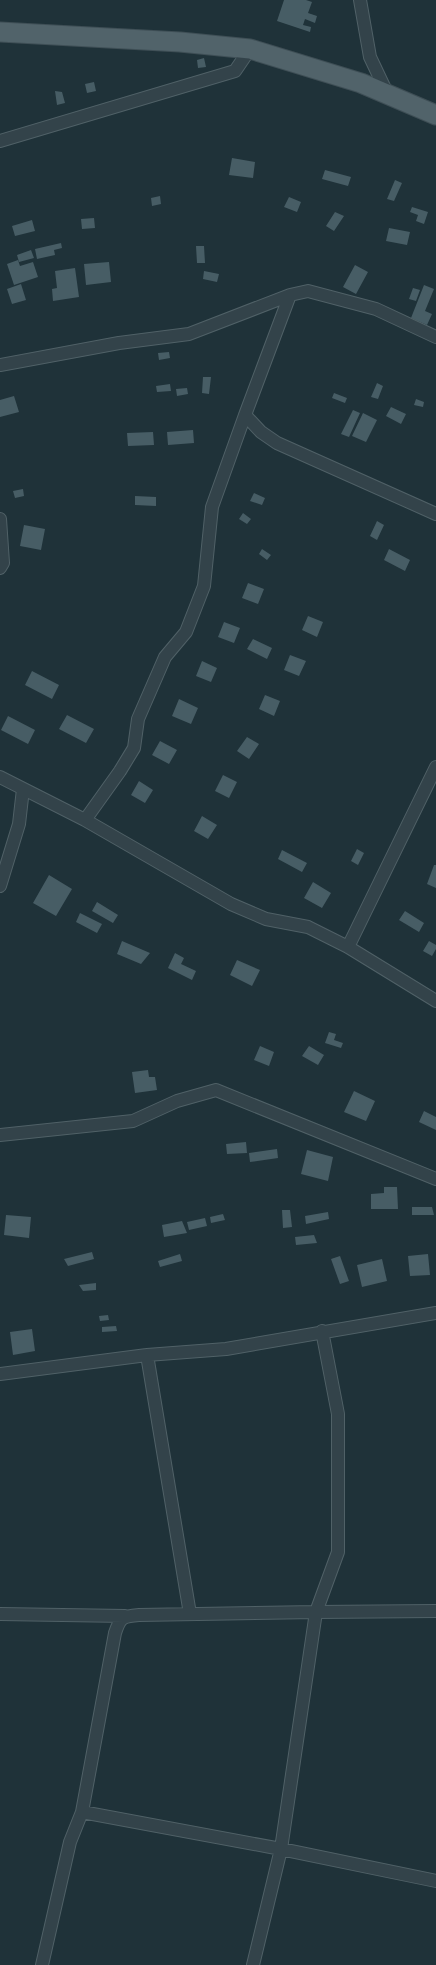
<svg xmlns="http://www.w3.org/2000/svg" width="436" height="1965" viewBox="0 0 436 1965" font-family="'Space Grotesk',sans-serif">
<rect width="100%" height="100%" fill="#1f3239"/>
<path fill="#475d65" d="M284,0H306L312,2L308,13L317,16L315,23L305,19L303,25L311,27L310,32L277,21Z
M204,58L206,67L198,68L197,60Z
M94,82L96,91L87,93L85,84Z
M55,91L62,92L65,103L57,105Z
M232,158L255,162L253,178L229,175Z
M325,170L351,177L348,186L322,179Z
M395,180L402,183L394,201L387,199Z
M160,196L161,204L152,206L151,198Z
M289,197L301,202L297,212L284,207Z
M412,207L428,212L424,224L416,221L418,215L410,212Z
M335,212L344,216L334,231L326,226Z
M94,218L95,228L82,229L81,219Z
M32,220L35,231L15,236L12,226Z
M389,228L410,232L407,245L386,241Z
M61,243L62,248L54,250L55,255L37,259L35,249Z
M196,246H204L205,263H197Z
M31,250L34,258L19,262L17,255Z
M18,260L20,266L33,262L38,277L14,285L7,264Z
M109,262L111,282L86,285L84,264Z
M355,265L368,272L356,294L343,287Z
M75,268L79,297L53,301L52,289L57,288L55,271Z
M204,271L219,274L217,282L203,279Z
M21,284L26,300L12,304L7,289Z
M424,285L434,289L425,311L432,314L427,325L411,318Z
M413,288L420,290L416,301L409,299Z
M169,352L170,358L159,360L158,353Z
M203,377H211L209,394L202,393Z
M377,383L383,386L378,399L371,397Z
M170,384L171,391L157,392L156,386Z
M187,388L188,394L177,396L176,389Z
M334,393L347,398L345,403L332,398Z
M14,396L19,412L0,417V400Z
M416,399L424,402L423,407L414,405Z
M391,407L406,414L401,424L386,416Z
M353,410L360,413L349,437L341,434Z
M363,413L377,420L366,442L352,436Z
M193,430L194,443L168,445L167,432Z
M153,432L154,445L128,446L127,433Z
M23,489L24,496L15,498L13,491Z
M254,493L265,498L262,505L250,501Z
M135,496L156,497V506L135,505Z
M243,513L251,519L247,524L239,519Z
M377,521L384,525L377,540L370,536Z
M24,525L45,529L41,550L20,546Z
M262,549L271,555L267,560L259,554Z
M389,549L410,560L405,571L384,560Z
M248,583L264,589L258,604L242,598Z
M308,616L323,622L317,637L302,630Z
M224,622L240,628L234,643L218,637Z
M253,639L272,648L267,659L247,649Z
M290,655L306,661L299,676L284,670Z
M202,661L217,668L211,682L196,676Z
M32,671L59,685L52,699L25,685Z
M265,695L280,701L274,716L259,709Z
M179,699L198,708L191,724L172,716Z
M67,715L94,729L86,743L59,729Z
M8,716L35,730L28,744L1,730Z
M247,737L259,744L249,759L237,751Z
M160,741L177,750L169,764L152,755Z
M223,775L237,782L229,798L215,791Z
M139,781L153,790L145,803L131,795Z
M202,816L217,825L208,839L194,831Z
M357,849L364,853L358,865L351,861Z
M282,850L307,863L302,872L278,859Z
M434,865H436V888L427,884Z
M49,875L72,889L56,916L33,903Z
M313,882L331,893L322,908L304,898Z
M97,902L118,915L113,923L92,911Z
M405,911L424,923L419,932L399,920Z
M80,913L102,924L97,933L76,922Z
M122,941L150,953L141,964L117,954Z
M429,941L436,945V949L432,956L423,951Z
M175,953L184,958L181,964L196,971L192,980L168,968Z
M237,960L260,970L252,986L230,975Z
M329,1032L336,1034L334,1040L343,1043L341,1048L325,1043Z
M260,1046L274,1052L269,1066L254,1060Z
M309,1046L324,1055L318,1065L302,1056Z
M148,1070L149,1077H155L157,1090L135,1093L132,1072Z
M354,1091L375,1101L366,1121L344,1112Z
M424,1111L436,1117V1130L419,1122Z
M246,1142L247,1153L227,1154L226,1144Z
M277,1149L278,1158L250,1162L249,1153Z
M307,1150L333,1157L328,1181L301,1174Z
M384,1187H397L398,1209H371V1194L384,1193Z
M412,1207H432L434,1215H412Z
M282,1210H290L292,1227L283,1228Z
M328,1212L329,1219L306,1224L305,1216Z
M223,1214L225,1220L211,1223L210,1217Z
M6,1215L31,1217L29,1238L4,1235Z
M205,1218L207,1226L189,1230L187,1222Z
M182,1221L187,1233L164,1237L162,1225Z
M314,1235L317,1243L296,1245L295,1237Z
M92,1252L94,1259L68,1266L64,1259Z
M180,1254L182,1261L160,1267L158,1261Z
M428,1254L430,1275L410,1276L408,1256Z
M340,1256L349,1281L340,1284L331,1259Z
M382,1259L387,1281L362,1287L357,1265Z
M96,1283V1290L83,1291L79,1285Z
M108,1315L109,1320L100,1321L99,1316Z
M116,1326L117,1331L102,1332V1327Z
M32,1329L35,1351L13,1355L10,1332Z"/>
<g fill="none" stroke-linecap="round" stroke-linejoin="round">
<g stroke="#506167" stroke-width="14">
<path id="minor" d="M360,0L370,57L388,95
M0,141L235,71L250,49
M290,295L245,415L261,432L277,443L436,514
M0,365L119,343L189,334L290,295L308,291L376,309L436,337
M0,519L3,563L0,568
M0,777L85,820L231,904L266,919L308,927L348,947L436,1001
M85,820L120,771L134,748L138,719L165,657L186,632L204,586L212,507L245,415
M0,886L19,824L23,789
M348,947L436,767
M0,1135L133,1121L177,1101L216,1090L436,1179
M322,1331L338,1414V1552L316,1612L139,1615C122,1616 120,1618 115,1633L82,1812L281,1849L436,1881
M147,1355L190,1614
M0,1374L147,1355L226,1349L436,1313
M0,1614L125,1616
M42,1965L70,1842L82,1812
M253,1965L281,1849L316,1612L436,1611"/>
</g>
<g stroke="#3f4f56" stroke-width="21">
<path id="primary" d="M0,32L180,42L250,49L361,83L436,115"/>
</g>
<use href="#minor" stroke="#33434a" stroke-width="12"/>
<use href="#primary" stroke="#51636a" stroke-width="19"/>
</g>
</svg>
